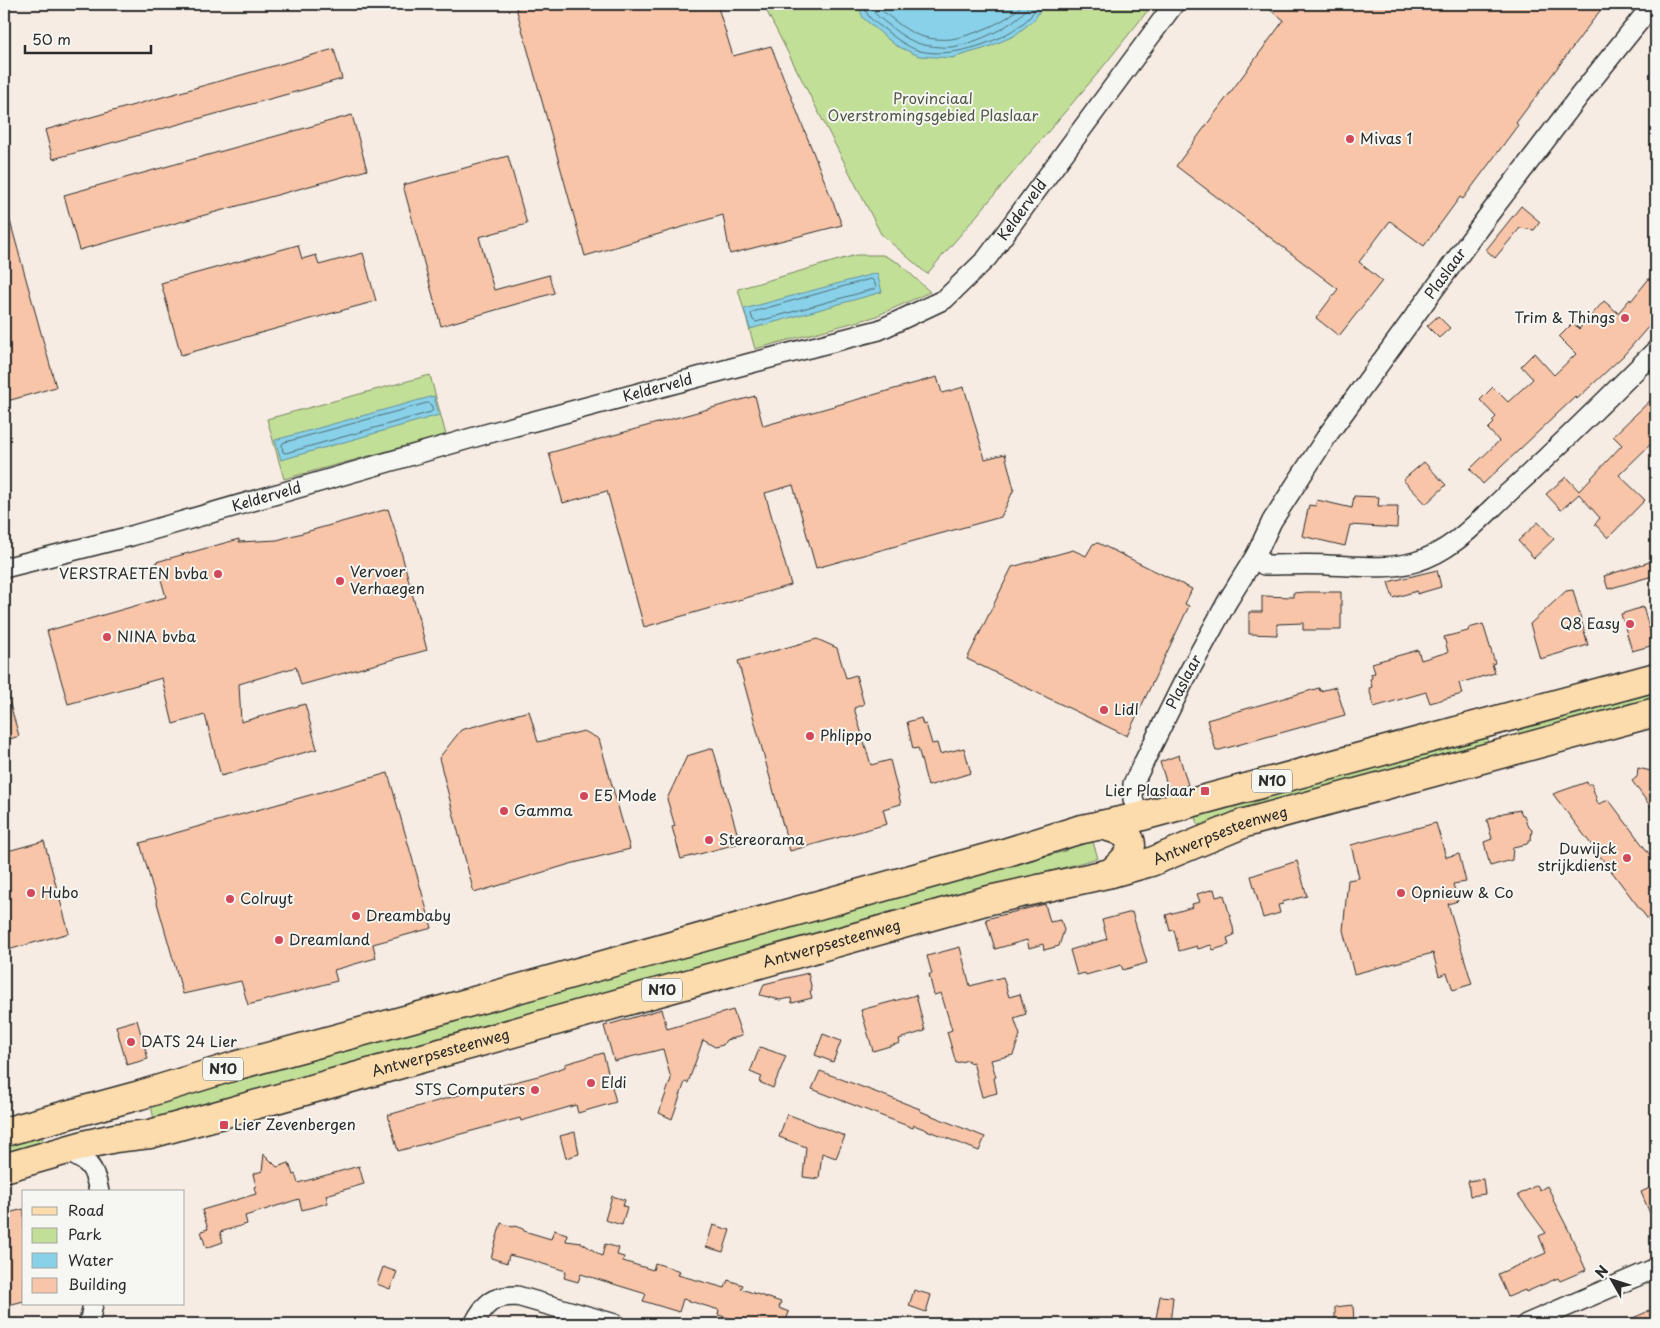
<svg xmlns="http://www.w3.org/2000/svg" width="1660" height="1328" viewBox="0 0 1660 1328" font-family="'Playpen Sans',sans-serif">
<rect width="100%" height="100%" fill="#f6ece3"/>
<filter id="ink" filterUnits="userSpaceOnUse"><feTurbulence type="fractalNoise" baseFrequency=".02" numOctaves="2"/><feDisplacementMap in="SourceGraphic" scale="10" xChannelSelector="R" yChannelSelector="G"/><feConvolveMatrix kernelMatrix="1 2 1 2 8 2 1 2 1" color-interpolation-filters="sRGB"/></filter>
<g filter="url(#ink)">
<path fill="#c2df97" stroke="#768561" d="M763,4H1153L1098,73L927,274L881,234Z
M856,255H883L899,263L930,292L874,317L755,349L738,289Z
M430,375L446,435L284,479L267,419Z
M1656,686V702L1521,739L1516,725Z
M1487,733L1488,748L1200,832L1195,813Z
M1092,839L1098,858L154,1120L151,1105L1065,851L1075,845Z
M41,1135L45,1147L4,1159V1146Z"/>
<path fill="#88d1e8" stroke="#638f9c" d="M858,4H1043L1035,19L1014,36L986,48L952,58L919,56L895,45L863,18Z
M877,273L882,292L750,329L744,309Z
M434,396L439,415L281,460L275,440Z"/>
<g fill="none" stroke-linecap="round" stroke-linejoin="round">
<path stroke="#506d77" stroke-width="1" d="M863,4C868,19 872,20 884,29C895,38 907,47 920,51C953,59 1006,41 1030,17C1033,13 1035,8 1038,4
M870,4C873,14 881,19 890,26C899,34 911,42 924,45C931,46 943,48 951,47C975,44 1018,25 1030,4
M878,4L879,8C893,19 907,33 924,37C931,39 943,40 951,39C971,36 1011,21 1022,4
M871,279L874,281L876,287L874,289L756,322L753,320L751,314L753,312Z
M428,403L431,405L433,410L431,412L286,453L283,452L282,446L283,443Z"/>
</g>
<path fill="#f8c5a8" stroke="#2b2b2b" d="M515,4H717L733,56L771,46L842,225L730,254L723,215L585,256Z
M1262,4H1605L1516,123L1518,125L1463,199L1460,197L1424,246L1390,221L1359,262L1382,281L1339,336L1316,318L1338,289L1176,166L1284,20Z
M334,49L342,79L53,159L45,130Z
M352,115L367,170L79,250L64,195Z
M508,156L527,224L479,237L494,290L549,275L554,293L441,326L403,185Z
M1521,206L1540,222L1534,230L1520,228L1495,258L1486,250Z
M8,214L56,387L4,402V215Z
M298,245L302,259L316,255L319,265L363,253L376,301L181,355L161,283Z
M1656,270V318L1623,356L1577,399L1575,397L1483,484L1470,469L1499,441L1488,429L1494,423L1492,421L1496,417L1480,400L1493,387L1508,402L1533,379L1521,366L1534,353L1554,375L1576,354L1559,337L1573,323L1579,329L1604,301L1618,313L1630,299L1631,301Z
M1438,316L1450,328L1439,338L1427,326Z
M937,377L942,393L964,387L985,459L1005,454L1014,489L1001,517L816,568L793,485L765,493L791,585L644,627L607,491L563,503L549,453L755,396L763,426Z
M1656,395V439L1619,475L1645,500L1608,538L1595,524L1600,518L1579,494L1561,510L1546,494L1566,477L1579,491L1622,445L1613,436Z
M1424,462L1446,485L1426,504L1403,480Z
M1354,496L1379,497L1378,506H1398L1397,528L1350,525L1345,546L1302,536L1309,505L1315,506L1317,500L1352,508Z
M388,509L397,536L427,650L301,685L296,667L239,684L241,722L305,704L317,749L221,776L205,715L173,724L162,678L68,704L47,631L166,597L156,562L239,539V542L277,540Z
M1538,522L1554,539L1534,558L1518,541Z
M1098,543L1192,589L1185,604L1189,606L1127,736L967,659L1012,567L1073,550L1086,556L1093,544Z
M1656,560V575L1608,589L1604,576Z
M1437,570L1441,587L1417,594V591L1393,598L1388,582Z
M1573,590L1588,645L1540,659L1530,624L1566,591Z
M1306,592H1341V630H1303V623L1277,624V635L1249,634V612H1262V596L1293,597V593Z
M1643,607L1654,645L1632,651L1621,614Z
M1483,624L1495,663L1492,664L1495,673L1459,683L1462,694L1430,703L1426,692L1374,707L1369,688L1372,687L1370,679L1372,678L1371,674L1375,673L1372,663L1418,650L1421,660L1448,652L1444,637L1468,631L1469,628Z
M817,639L837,648L846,678L856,675L864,704L854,708L871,765L890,760L901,804L883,809L887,824L790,851L738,661Z
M1336,687L1345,715L1216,751L1207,720L1319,688L1320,691Z
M4,697H8L19,736L4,741Z
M529,711L538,742L584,731L599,739L630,849L570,864L474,893L439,758L461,730Z
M921,718L923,725L926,724L932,744L937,743L940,754L964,748L971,773L928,786L918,748L913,749L907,722Z
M713,748L740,843L681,859L672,827L675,826L667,799L687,756Z
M1179,755L1188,785L1169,791L1160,762Z
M1638,768L1651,771L1656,778V814L1632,781L1637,777Z
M388,773L432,928L373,944L376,958L334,970L337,981L248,1005L241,981L183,994L140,843Z
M1587,782L1588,785L1591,783L1598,804L1609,800L1656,863V891L1651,896L1656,903V930L1553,794Z
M1520,810L1522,815H1524L1527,825L1532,830L1531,839L1527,844L1513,847L1512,860L1490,866L1484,842L1492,839L1487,820L1503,813Z
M1436,823L1446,857L1459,854L1466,882L1453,884L1458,901L1448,904L1472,984L1453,990L1447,973L1439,976L1433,953L1354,974L1343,930L1348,880L1359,878L1351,845Z
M44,841L69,933L4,951V852Z
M1297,861L1307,896L1282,902L1283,904L1278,905L1280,913L1263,918L1251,876Z
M1214,889L1216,897L1224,895L1233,927L1234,935L1227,938L1229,945L1213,950L1211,945L1198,949L1197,946L1179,951L1174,930L1170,931L1166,915L1193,907L1192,904L1200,902L1197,894Z
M1045,904L1050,922L1061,920L1064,930L1059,946L1044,950L1043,944L1029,948L1027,940L995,949L986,919Z
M1132,912L1147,963L1123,970L1121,965L1086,975L1085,973L1077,975L1070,950L1107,939L1102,920Z
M960,947L970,986L1003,977L1009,997L1020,994L1026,1014L1014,1018L1020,1035L1013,1055L991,1060L996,1077L994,1078L997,1093L982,1097L973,1062L970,1063L968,1060L956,1063L947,1032L952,1030L941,993L934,995L929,974H932L927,956Z
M808,973L812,990L810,991L812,998L792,1003L791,998L780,1000L760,995L764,984Z
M916,995L925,1031L899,1039L900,1043L873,1051L861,1010Z
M662,1009L667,1029L733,1010L742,1036L726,1040L723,1045L715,1047L703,1040L688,1083L685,1082L672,1119L659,1113L671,1079L663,1049L614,1061L604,1026Z
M137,1020L148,1059L127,1065L116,1026Z
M823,1034L841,1041L833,1062L815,1055Z
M760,1047L786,1056L773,1088L759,1082L762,1077L750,1072Z
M603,1053L616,1102L578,1113L576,1105L521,1121L520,1118L398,1151L388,1115L494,1085L495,1087L542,1075L565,1067V1064Z
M820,1071L920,1109V1111L985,1137L979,1151L914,1125L913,1128L812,1089Z
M787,1114L845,1136L836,1158L822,1153L819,1179L803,1177L806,1147L779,1137Z
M575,1132L579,1154L566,1158L560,1136Z
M264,1154L277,1167L289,1163L293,1175L295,1174L298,1183L359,1166L364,1184L326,1195L328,1203L302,1210L299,1199L245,1216L247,1224L220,1232L223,1242L206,1248L201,1231L208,1229L202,1210L256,1194L254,1187L256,1186L253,1174L262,1171Z
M1483,1179L1485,1194L1470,1196L1468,1181Z
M1537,1185L1540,1190L1547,1186L1554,1199L1553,1200L1569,1231L1586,1270L1560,1281L1558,1278L1526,1292L1525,1290L1508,1297L1498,1274L1546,1253L1539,1236L1546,1233L1518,1195Z
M1656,1185V1228L1641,1192Z
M612,1196L625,1200L623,1206L627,1207L622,1225L605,1220Z
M24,1209V1301L4,1306V1222L10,1220L8,1213Z
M501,1223L513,1227L515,1226L523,1229L524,1231L551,1239L554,1230L567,1234L566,1241L582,1243L602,1256L605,1244L619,1248L617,1255L624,1257L623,1261L653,1270L655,1263L680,1271L678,1275L725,1288L728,1280L743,1285L741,1289L781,1302L779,1308L789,1312L785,1324H750L718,1315L719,1310L683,1299L679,1312L643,1301L646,1294L581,1274L578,1282L564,1278L566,1271L530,1260L509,1255L507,1263L491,1258Z
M713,1225L730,1230L723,1252L706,1247Z
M383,1267L397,1272L390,1289L377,1284Z
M914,1290L931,1295L926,1312L909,1306Z
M1160,1296L1173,1297L1170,1324H1155Z
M1353,1305L1354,1324H1335V1307Z
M1656,1308V1324H1619Z"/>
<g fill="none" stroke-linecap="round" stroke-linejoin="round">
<g stroke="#2b2b2b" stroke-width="22">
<g id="minor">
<path d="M1256,555L1264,565C1285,565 1307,564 1328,565C1357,566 1387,570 1415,562C1453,551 1478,521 1506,495C1558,448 1607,399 1656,350"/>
<path id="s1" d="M4,568L131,536L482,435L751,363L879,330L945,299L987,258L1174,4"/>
<path id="s2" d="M1139,817L1133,799V784L1183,683L1227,602L1256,555L1272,521L1329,433L1487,217L1580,95L1653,4"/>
<path d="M63,1150C88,1161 94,1164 99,1192"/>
<path d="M89,1324L93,1304"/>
<path d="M474,1324C485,1303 492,1296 517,1296L615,1324"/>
<path d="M1526,1324L1656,1268"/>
</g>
</g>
<g stroke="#2b2b2b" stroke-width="31">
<g id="primary">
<path d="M1100,825C1115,828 1141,835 1127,856C1123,862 1116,868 1111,873"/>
<path d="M4,1132L140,1095L238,1065L442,1010L1001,854L1078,830L1139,817L1656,677"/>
<path id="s3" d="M4,1168L88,1144L115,1138L150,1134L215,1116L985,901L1111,873L1151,862L1245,823L1656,712"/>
</g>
</g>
<use href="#minor" stroke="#f6f6f2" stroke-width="19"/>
<use href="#primary" stroke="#fcdcac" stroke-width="28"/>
</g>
</g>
<g fill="#d1495b" stroke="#f6f6f2" stroke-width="2">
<circle cx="1350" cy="139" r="5"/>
<circle cx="1625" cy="318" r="5"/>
<circle cx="218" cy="574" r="5"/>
<circle cx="340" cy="581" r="5"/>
<circle cx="1630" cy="624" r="5"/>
<circle cx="107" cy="637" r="5"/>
<circle cx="1104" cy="710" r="5"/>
<circle cx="810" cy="736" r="5"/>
<rect x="1200" y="786" width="10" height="10" rx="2.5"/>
<circle cx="584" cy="796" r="5"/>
<circle cx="504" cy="811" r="5"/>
<circle cx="709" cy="840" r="5"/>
<circle cx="1627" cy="858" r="5"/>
<circle cx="31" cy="893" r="5"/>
<circle cx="1401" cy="893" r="5"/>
<circle cx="230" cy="899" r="5"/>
<circle cx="356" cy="916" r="5"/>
<circle cx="279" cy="940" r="5"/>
<circle cx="131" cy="1042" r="5"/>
<circle cx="591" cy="1083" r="5"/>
<circle cx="535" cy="1090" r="5"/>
<rect x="219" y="1120" width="10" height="10" rx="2.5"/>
</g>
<g text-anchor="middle" stroke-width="4" stroke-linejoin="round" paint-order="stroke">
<g fill="#f6f6f2" stroke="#686867" stroke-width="1">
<rect x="1252" y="769.5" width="40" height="23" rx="4"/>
<rect x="642" y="978.5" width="40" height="23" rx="4"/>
<rect x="203" y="1057.5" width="40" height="23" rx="4"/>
</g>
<g font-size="14" font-weight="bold" fill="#2b2b2b">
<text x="1272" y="786">N10</text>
<text x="662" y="995">N10</text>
<text x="223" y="1074">N10</text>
</g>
<g font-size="15" fill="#515846" stroke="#f6f6f2">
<text x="933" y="104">Provinciaal<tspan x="933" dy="17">Overstromingsgebied Plaslaar</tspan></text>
</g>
<g font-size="15" fill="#2b2b2b" stroke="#f6f6f2" text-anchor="start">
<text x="1360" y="144">Mivas 1</text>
<text x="1615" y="323" text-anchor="end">Trim &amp; Things</text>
<text x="350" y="577">Vervoer<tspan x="350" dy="17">Verhaegen</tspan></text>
<text x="208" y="579" text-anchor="end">VERSTRAETEN bvba</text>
<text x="1620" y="629" text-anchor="end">Q8 Easy</text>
<text x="117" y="642">NINA bvba</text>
<text x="1114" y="715">Lidl</text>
<text x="820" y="741">Phlippo</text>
<text x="1195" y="796" text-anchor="end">Lier Plaslaar</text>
<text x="594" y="801">E5 Mode</text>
<text x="514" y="816">Gamma</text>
<text x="719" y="845">Stereorama</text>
<text x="1617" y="854" text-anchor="end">Duwijck<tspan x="1617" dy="17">strijkdienst</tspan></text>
<text x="41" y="898">Hubo</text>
<text x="1411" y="898">Opnieuw &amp; Co</text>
<text x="240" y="904">Colruyt</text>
<text x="366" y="921">Dreambaby</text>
<text x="289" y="945">Dreamland</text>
<text x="141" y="1047">DATS 24 Lier</text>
<text x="601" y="1088">Eldi</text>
<text x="525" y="1095" text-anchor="end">STS Computers</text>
<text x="234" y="1130">Lier Zevenbergen</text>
</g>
<g font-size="15" fill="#2b2b2b" stroke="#f6f6f2">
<text dy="5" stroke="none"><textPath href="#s1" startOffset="1098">Kelderveld</textPath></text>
<text dy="5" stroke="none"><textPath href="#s2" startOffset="634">Plaslaar</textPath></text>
<text dy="5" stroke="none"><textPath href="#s1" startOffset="678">Kelderveld</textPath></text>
<text dy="5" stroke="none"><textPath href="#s1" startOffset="272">Kelderveld</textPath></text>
<text dy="5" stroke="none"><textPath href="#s2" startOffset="148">Plaslaar</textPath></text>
<text dy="5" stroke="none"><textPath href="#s3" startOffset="1262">Antwerpsesteenweg</textPath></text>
<text dy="5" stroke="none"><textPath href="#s3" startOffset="858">Antwerpsesteenweg</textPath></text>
<text dy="5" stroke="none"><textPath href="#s3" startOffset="452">Antwerpsesteenweg</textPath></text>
</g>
</g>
<rect width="1660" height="1328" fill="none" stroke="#f6f6f2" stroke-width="20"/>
<rect x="10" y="10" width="1640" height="1308" fill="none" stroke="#2b2b2b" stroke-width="2" filter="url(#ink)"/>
<rect x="22" y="1190" width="162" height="115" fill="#f6f6f2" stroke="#a5a5a2"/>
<rect x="32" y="1207" width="25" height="8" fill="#fcdcac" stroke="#a5a5a2"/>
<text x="68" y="1216" font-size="15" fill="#2b2b2b">Road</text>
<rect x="32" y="1228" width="25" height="15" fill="#c2df97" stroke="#a5a5a2"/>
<text x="68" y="1240" font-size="15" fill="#2b2b2b">Park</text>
<rect x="32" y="1253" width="25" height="15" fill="#88d1e8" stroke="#a5a5a2"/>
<text x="68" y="1266" font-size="15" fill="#2b2b2b">Water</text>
<rect x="32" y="1278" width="25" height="15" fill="#f8c5a8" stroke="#a5a5a2"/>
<text x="68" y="1290" font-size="15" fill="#2b2b2b">Building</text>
<g transform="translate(1612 1280) rotate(309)" stroke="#f6f6f2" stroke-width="4" paint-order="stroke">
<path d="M0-4L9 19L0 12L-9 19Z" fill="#2b2b2b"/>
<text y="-8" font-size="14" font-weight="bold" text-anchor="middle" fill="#2b2b2b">N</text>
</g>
<path d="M25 45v8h126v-8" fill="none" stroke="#2b2b2b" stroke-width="2.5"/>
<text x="32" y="45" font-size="15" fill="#2b2b2b" stroke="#f6f6f2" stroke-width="4" paint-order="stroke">50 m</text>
</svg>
